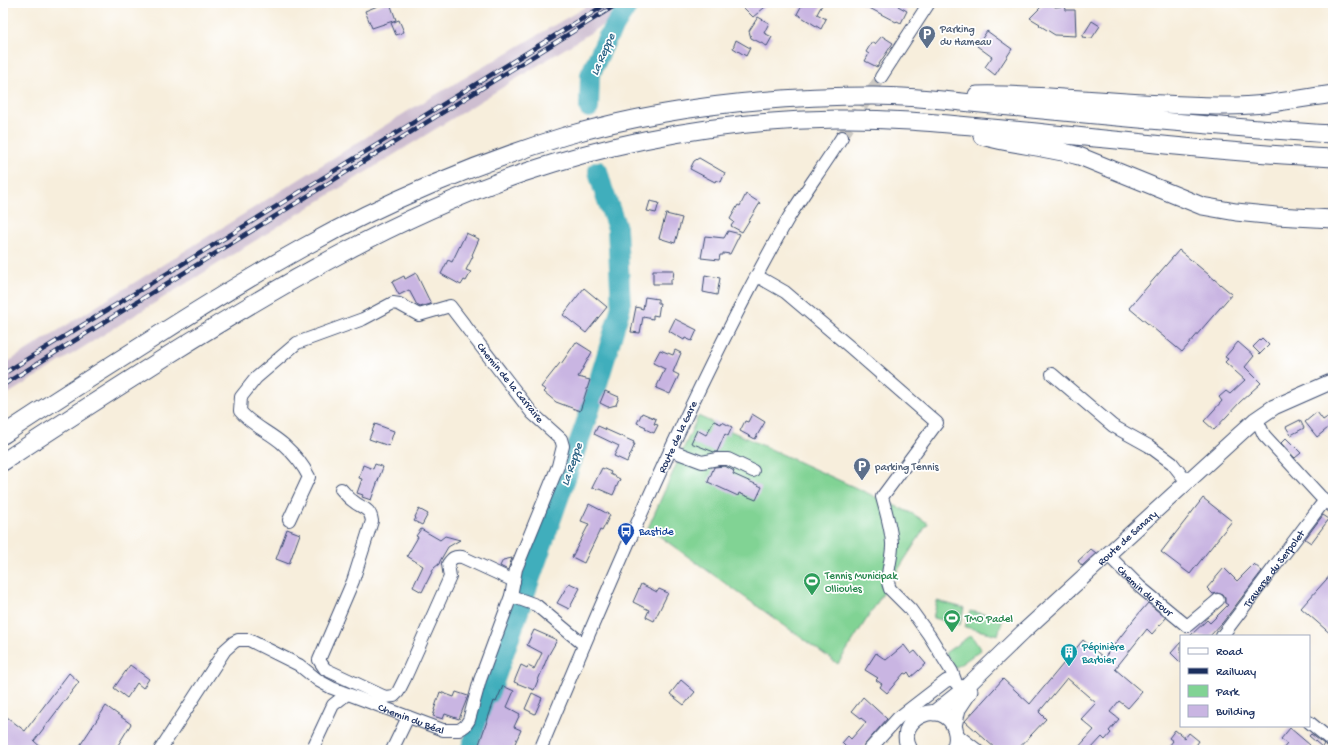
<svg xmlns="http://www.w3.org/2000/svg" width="1336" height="753" viewBox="0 0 1336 753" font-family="'Gochi Hand',sans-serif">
<rect width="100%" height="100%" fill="#fff"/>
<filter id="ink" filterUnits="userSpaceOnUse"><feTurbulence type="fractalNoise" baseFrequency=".025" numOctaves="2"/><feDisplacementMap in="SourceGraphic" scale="8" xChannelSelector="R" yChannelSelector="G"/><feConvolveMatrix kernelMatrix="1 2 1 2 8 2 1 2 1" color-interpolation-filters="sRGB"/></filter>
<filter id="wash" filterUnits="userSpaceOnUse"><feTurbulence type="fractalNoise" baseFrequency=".012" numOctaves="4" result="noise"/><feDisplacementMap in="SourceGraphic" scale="16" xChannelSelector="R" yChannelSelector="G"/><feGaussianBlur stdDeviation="0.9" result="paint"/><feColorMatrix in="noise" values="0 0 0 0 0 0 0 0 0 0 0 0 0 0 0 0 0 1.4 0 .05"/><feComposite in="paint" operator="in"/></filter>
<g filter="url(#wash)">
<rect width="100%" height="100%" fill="#f7eedc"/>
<path fill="#cebed0" d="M592,3H613L608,22L3,397V365L408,111Z"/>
<path fill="#81d394" stroke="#4e8179" d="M698,416L911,513L928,523L838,664L648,528Z
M937,601L964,608L960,625L933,618Z
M970,611L1003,618L998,635L965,627Z
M971,635L981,650L955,668L945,653Z"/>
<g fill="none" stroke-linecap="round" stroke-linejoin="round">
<path stroke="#40aebc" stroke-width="20" d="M589,108L590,75L607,38L628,5
M470,750L588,416L621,307L617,228L603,189L598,171"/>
</g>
<g id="blocks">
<path fill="#c9b5e2" d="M385,3H390L396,20L372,28L365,11Z
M749,3H770L753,17L744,8Z
M803,3H823L817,14L826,19L821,29L797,14Z
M860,3H900L898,6L907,11L901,23L897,21L896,22Z
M1045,3H1051L1055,7L1065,6L1066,10H1075L1076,36L1055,35L1039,25L1040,24L1030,18Z
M758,17L769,23L764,33L772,37L767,46L751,38L749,31Z
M399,20L404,32L396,35L391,23Z
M1092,21L1100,26L1092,38L1082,37Z
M987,31L1012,49L995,75L985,67L992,57L977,46Z
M882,36L893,43L877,67L865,61L869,54L866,52L872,42L875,44Z
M736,40L750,48L746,56L733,48Z
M699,158L725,173L721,182L716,180L715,182L690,169L694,161Z
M746,194L760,203L742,232L731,226L734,222L730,219L738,205L740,206Z
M650,201L659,203L656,213L647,211Z
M666,214L682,218L675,243L659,238Z
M728,231L740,234L730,254L723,253V255H720L719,260L701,258L705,236L724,238Z
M466,233L479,239L472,255L473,256L466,270L471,272L466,281L464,280L461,285L441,274L448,260L452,262Z
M1179,250L1232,294L1182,352L1129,308Z
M653,270H674L673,279H671V284H653Z
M416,273L431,304L420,307L417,305L409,290L399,295L392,282L404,276L405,279Z
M705,275L720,278L717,295L703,292Z
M584,288L607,307L586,333L563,315Z
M645,297L658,299V303H660L658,316L653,315V319L643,317L640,333L631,332L636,307L643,309Z
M675,319L697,330L692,341L685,338L684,340L669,331Z
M1262,338L1269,345L1260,354L1253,347Z
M576,342L592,352L578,377L590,380L580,411L556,402L544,392L546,390L541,387L560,363L561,364Z
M1238,342L1254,356L1245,367L1261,383L1240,402L1214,430L1204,421L1222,401L1219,397L1226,391L1230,394L1245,380L1225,362L1228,359L1225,357Z
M660,350L673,355L675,350L681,353L673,372L679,375L670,394L656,388L665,369L653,363Z
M605,391L619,397L616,405L608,407L600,403Z
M1317,412L1323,420L1329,416L1333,421V424L1317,437L1305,422Z
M642,413L656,419L654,424L658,425L654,433L645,429L646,427L637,423Z
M752,414L765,422L755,439L740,431L745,421L748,422Z
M1300,420L1304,428L1291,435L1286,427Z
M714,421L721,424L722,422L732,427L728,436L725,434L717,452H714L691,443L697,430L706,435Z
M375,424L394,431L389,446L369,439Z
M598,426L634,442L633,444H635L627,462L614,456L619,446L594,434Z
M1286,438L1301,453L1295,458L1281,443Z
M375,464L383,467L371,500L362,497L363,495L357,493L362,479L359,478L363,465L373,469Z
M725,466L734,471L733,474L762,487L756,500L739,493L738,496L708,482L714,467Z
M602,468L611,472L610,474L620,479L613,495L599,489L592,488Z
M1203,498L1232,521L1190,574L1161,552Z
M589,504L610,515L602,531L600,530L584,563L572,557L589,524L581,521Z
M419,509L428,514L422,525L414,521L416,518L415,517Z
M1323,515L1329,519L1311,543L1305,539Z
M287,529L300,534L289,564L276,559Z
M421,529L440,540L445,536L460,540L448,547L440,561L439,564L434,568L422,592L413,587L423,566L407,556L418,537L416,536Z
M1091,549L1096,553L1082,566L1078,561Z
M512,558L508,570L500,566L503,560Z
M1254,564L1262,571L1223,622L1210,636H1190L1207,620L1210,623L1228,605L1225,603V598L1223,595L1217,593L1213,594L1207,588L1224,568L1237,581Z
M1333,572V636L1301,608Z
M569,583L580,588L569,609L557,603Z
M641,584L657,592L659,589L668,593L654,621L646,617L649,610L633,602Z
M1148,603L1166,618L1152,634L1147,629L1115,669L1142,692L1128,708L1119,701L1110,712L1119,719L1109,731L1111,733L1105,740L1102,737L1090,750H1076L1094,730L1081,719L1096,703L1067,678L1039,712L1046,719L1017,750H997L965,721L1003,679L1030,704L1083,640L1104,658L1135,618Z
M534,630L557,640L548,656L534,690L514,682L521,665L527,668L528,666L534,669L542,653L527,645Z
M1181,642V663L1171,653Z
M904,645L911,654L915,651L926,664L911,677L908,672L906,674L904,673L887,693L880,687L882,684L876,680L878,678L865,670L876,653L886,660Z
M130,665L149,679L143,688L137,683L127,698L114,688Z
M69,673L79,682L34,741L44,750H3V714L25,731Z
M681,680L695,692L684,705L670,694Z
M503,686L514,691L507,707L520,714L514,727L521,730L512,750H477L494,701L496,702Z
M440,692L454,697L456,692L468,696L459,719L445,714L443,719L433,716L435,710H434Z
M532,693L542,698L535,714L525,709Z
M863,697L887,719L860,750H849L842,743L848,736L851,739L866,722L852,711Z
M106,706L131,724L115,750H77Z
M1290,728L1310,745L1306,750H1282L1287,744L1281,739Z
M1175,730L1185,738L1189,733L1199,741L1193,750H1166L1173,741L1169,738Z
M1311,734L1324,744L1322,747L1309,736Z"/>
</g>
</g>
<g filter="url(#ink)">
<use href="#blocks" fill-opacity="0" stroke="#3c4c71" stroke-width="1"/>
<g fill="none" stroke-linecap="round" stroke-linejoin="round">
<path stroke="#cbc8c3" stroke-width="12" stroke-dasharray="12 6" stroke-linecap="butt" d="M842,137L881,77"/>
<g stroke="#3c4c71" stroke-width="14">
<g id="minor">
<path d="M881,77L929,3"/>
<path d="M757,276L785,292L850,347L937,423L882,497C886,512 891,528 892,543C893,558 884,576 890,589L911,610L929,635L952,672L955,680"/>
<path d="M1052,374L1113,426L1149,446L1172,463L1187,482"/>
<path d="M1259,424L1264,435L1320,496L1333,507"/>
<path d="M670,450L702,462L718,459H728L753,471"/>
<path d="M341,489C345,493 348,498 353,501C362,509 370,507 372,521L353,581L319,660L325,669L385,697L394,696L398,692L405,678L450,577L448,564C452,558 454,556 462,557L514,581"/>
<path id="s1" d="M1112,559L1140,587L1187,626L1218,600"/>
<path d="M511,596L536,605L584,645"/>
<path id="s2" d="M1222,636L1325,500"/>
<path d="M1309,722L1333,742"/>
<path d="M956,734L977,750"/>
<path id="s3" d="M160,750L225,650L234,642L238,640H249L299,665L319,681L332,688L443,730H459L465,726L469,720L480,680L511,596L516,569L558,466L563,446L561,439L532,413L450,306L419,315L399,304L393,303L363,319L297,343L256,378L241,397L240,411C252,426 270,432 284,445C294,454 303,465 309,477L289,520"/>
<path d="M312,750L333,705L347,694"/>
<path d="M392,750L408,717"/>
<path id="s4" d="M540,750C601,604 663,458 735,317C752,284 770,250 789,217C806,190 825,164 842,137"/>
<path d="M869,750L898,718L946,681L952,679L958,685"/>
</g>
</g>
<g stroke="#3c4c71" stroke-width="17">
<g id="major">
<path id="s5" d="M934,713L963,690L1023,632L1255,420L1274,407L1333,381"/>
<path d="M954,726L958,709L970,691"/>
<path d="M910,750C892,718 944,696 955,729C957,736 957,744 953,750"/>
</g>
</g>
<g stroke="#3c4c71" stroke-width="19">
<path id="highway" d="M977,95C1012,94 1046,97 1081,99C1130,102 1178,106 1227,106C1263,106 1298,99 1333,94
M982,136C1014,145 1047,147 1079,156L1202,206L1236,212L1276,216L1333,219
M3,435C52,402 102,371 152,339C202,307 252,276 304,247C384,202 477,163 565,136C665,107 769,96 873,96C923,96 973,104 1022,108C1126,118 1229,128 1333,134
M3,462C58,425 114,390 170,354C282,284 398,216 523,173C624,139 731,120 837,119C897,118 956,125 1014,130C1121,140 1226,153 1333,158"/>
</g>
<use href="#minor" stroke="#fff" stroke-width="12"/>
<use href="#major" stroke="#fff" stroke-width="15"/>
<use href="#highway" stroke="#fff" stroke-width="17"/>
<g stroke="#1b2f5e" stroke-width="4.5">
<path id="rail" d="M3,374L608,3
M3,385L619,3"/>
</g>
<use href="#rail" stroke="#fff" stroke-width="3" stroke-dasharray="9" stroke-linecap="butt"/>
</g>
</g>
<defs>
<g id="parking-pin" transform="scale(0.9)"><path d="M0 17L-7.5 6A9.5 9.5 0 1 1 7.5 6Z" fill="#5c6f8a" stroke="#fff"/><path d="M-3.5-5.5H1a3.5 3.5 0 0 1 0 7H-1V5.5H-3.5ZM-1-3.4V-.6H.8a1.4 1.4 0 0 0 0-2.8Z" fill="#fff"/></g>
<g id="bus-pin" transform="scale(0.9)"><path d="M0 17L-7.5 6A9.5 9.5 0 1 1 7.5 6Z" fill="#1a4fb4" stroke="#fff"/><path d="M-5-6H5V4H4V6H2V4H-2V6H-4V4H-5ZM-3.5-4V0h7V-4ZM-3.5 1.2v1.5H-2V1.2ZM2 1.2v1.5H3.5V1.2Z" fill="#fff"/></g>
<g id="stadium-pin" transform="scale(0.9)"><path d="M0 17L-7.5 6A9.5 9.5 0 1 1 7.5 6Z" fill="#2e9e5b" stroke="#fff"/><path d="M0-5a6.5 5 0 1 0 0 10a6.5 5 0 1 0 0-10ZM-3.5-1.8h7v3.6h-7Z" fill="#fff"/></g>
<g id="building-pin" transform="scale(0.9)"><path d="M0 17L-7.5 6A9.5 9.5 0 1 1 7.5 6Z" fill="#0f9aa8" stroke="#fff"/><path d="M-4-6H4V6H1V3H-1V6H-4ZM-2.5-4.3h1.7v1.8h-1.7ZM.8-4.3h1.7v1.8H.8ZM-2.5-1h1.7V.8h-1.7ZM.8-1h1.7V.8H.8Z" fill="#fff"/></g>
</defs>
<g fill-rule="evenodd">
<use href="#parking-pin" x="927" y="34"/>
<use href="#parking-pin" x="862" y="466"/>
<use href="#bus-pin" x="626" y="531"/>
<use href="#stadium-pin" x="812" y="581"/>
<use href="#stadium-pin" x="952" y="618"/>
<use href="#building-pin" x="1069" y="652"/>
</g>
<g text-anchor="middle" stroke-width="3.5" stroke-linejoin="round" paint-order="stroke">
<g font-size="11" fill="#4e5e75" stroke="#fff" text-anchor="start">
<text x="940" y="32">Parking<tspan x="940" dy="13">du Hameau</tspan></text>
<text x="875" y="470">parking Tennis</text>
</g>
<g font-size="11" fill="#1b2f5e" stroke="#fff">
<text transform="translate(511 382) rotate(51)" y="4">Chemin de la Carraire</text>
<text dy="4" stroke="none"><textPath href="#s4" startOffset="342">Route de la Gare</textPath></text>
<text dy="4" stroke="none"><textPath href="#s5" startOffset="261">Route de Sanary</textPath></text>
<text dy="4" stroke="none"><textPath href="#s2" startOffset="85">Traverse du Serpolet</textPath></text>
<text dy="4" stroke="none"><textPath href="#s1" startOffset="46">Chemin du Four</textPath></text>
<text dy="4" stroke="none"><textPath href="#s3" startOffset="328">Chemin du Béal</textPath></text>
</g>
<g font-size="11" fill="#164399" stroke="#fff" text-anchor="start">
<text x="639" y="535">Bastide</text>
</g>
<g font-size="11" fill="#27864d" stroke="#fff" text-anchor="start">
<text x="825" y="579">Tennis Municipak<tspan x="825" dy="13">Ollioules</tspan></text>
<text x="965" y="622">TMO Padel</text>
</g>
<g font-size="11" fill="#0d838f" stroke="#fff" text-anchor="start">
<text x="1082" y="650">Pépinière<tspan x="1082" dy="13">Barbier</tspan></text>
</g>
<g font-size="12" font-style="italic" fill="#2a6284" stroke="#fff">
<text transform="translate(602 54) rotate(-66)" y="4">La Reppe</text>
<text transform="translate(571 464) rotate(-71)" y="4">La Reppe</text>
</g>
</g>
<rect width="1336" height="753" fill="none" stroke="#fff" stroke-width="16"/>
<rect x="1180" y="635" width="130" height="92" fill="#ffffff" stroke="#a4acbf"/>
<rect x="1188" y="648" width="20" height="6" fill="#ffffff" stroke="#a4acbf"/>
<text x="1216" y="655" font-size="12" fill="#1b2f5e">Road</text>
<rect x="1188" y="668" width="20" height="6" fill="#1b2f5e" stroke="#a4acbf"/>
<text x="1216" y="675" font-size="12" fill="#1b2f5e">Railway</text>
<rect x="1188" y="685" width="20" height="12" fill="#81d394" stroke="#a4acbf"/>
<text x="1216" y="695" font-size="12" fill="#1b2f5e">Park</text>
<rect x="1188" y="705" width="20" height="12" fill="#c9b5e2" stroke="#a4acbf"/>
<text x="1216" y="715" font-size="12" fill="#1b2f5e">Building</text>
</svg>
